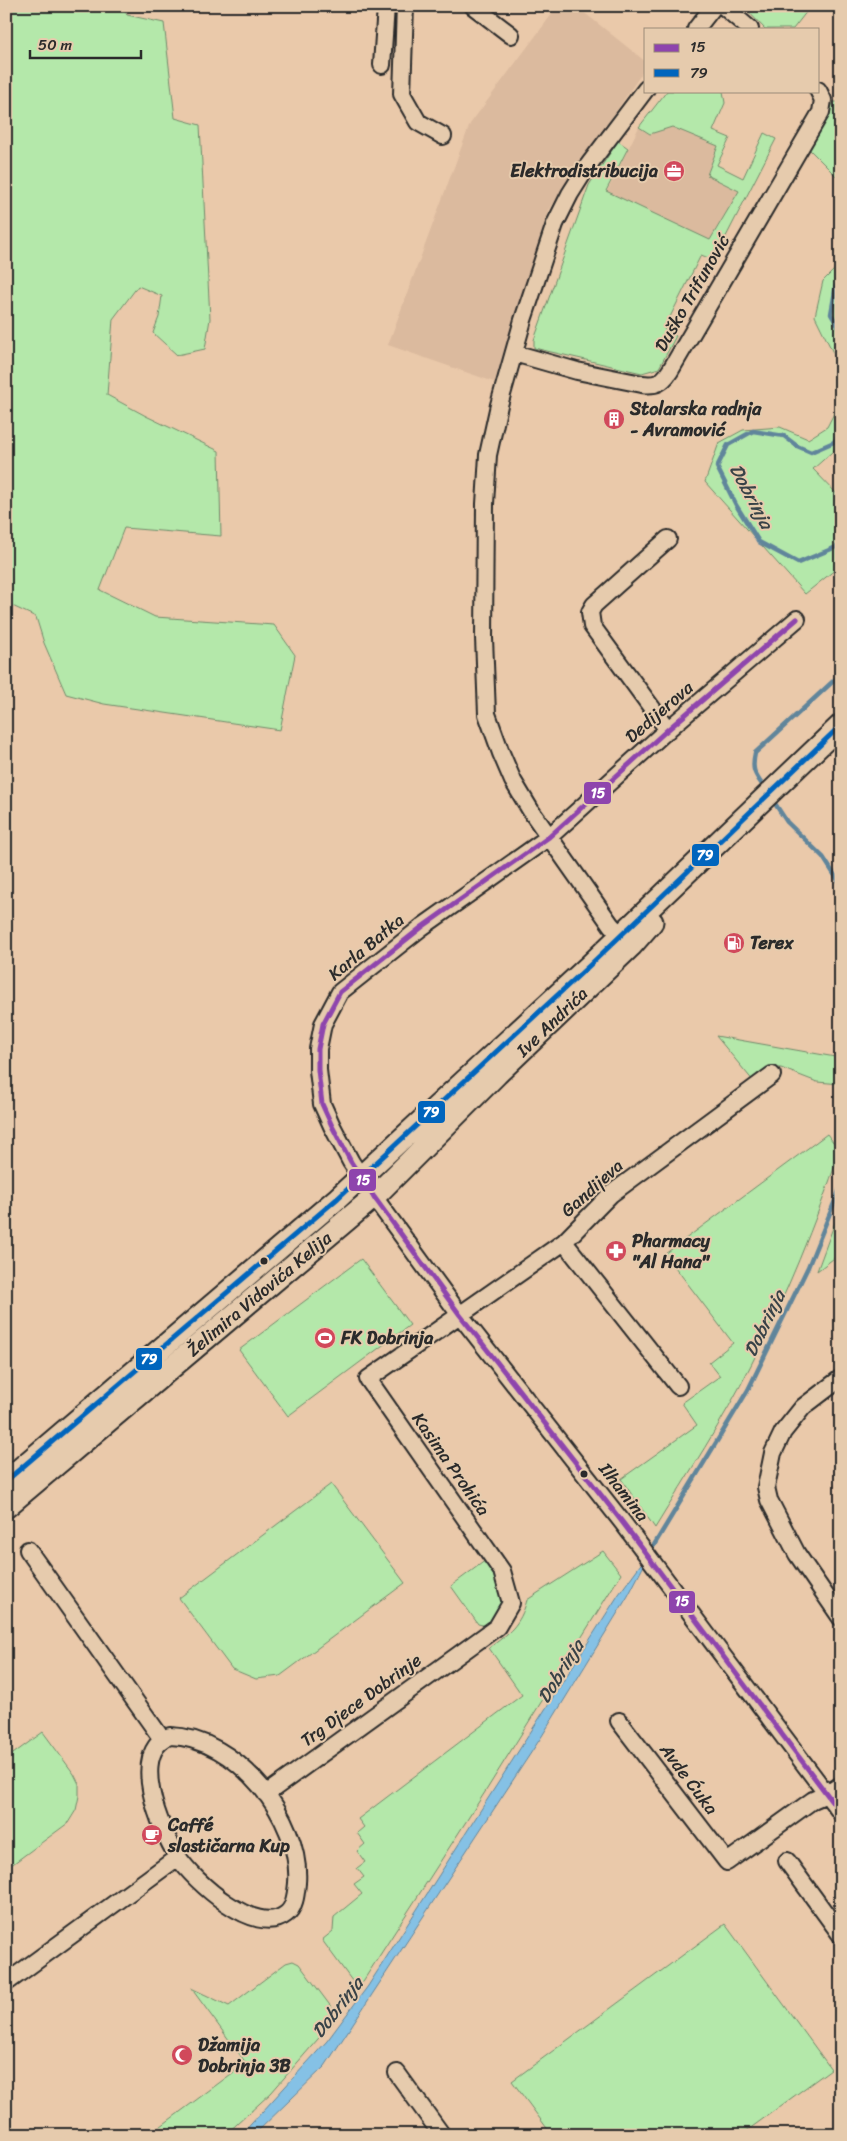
<svg xmlns="http://www.w3.org/2000/svg" width="847" height="2141" viewBox="0 0 847 2141" font-family="Sriracha,sans-serif">
<rect width="100%" height="100%" fill="#eac9aa"/>
<filter id="ink" filterUnits="userSpaceOnUse"><feTurbulence type="fractalNoise" baseFrequency=".02" numOctaves="2"/><feDisplacementMap in="SourceGraphic" scale="10" xChannelSelector="R" yChannelSelector="G"/><feConvolveMatrix kernelMatrix="1 2 1 2 8 2 1 2 1" color-interpolation-filters="sRGB"/></filter>
<g filter="url(#ink)">
<path fill="#dbba9e" d="M558,6H576L646,62V67L549,210L497,383L388,345L470,124Z
M639,127L650,134L672,127L718,145L707,175L739,191L710,241L534,348V340Z"/>
<path fill="#b4e8aa" stroke="#708a6a" d="M6,6H123L127,15L164,23L175,118L200,125L210,319L205,349L177,355L153,333L159,317L162,296L138,286L113,319L107,395L146,416L219,451L221,536L124,528L100,590L155,617L274,625L295,655L280,730L104,704L66,694L44,643L36,617L6,603Z
M743,6H811L793,29H765Z
M667,91H723L725,103L713,131L730,138L717,165L743,178L764,133L776,139L714,260L701,255L664,329L676,336L659,368L642,373L534,348V340L589,185L618,141L628,148L606,191L710,240L739,191L707,175L718,146L672,127L650,134L639,127Z
M834,102H841V181L809,149Z
M841,263V369L815,316L823,281Z
M841,400V444L813,469L841,498V565L805,594L705,482L719,443L743,430L780,427L808,439L827,427Z
M716,1036L841,1058V1084L817,1082L781,1068H773L754,1082Z
M827,1134L840,1151C815,1224 786,1296 751,1365C723,1421 688,1474 655,1528L621,1479L697,1425L682,1403L720,1376L709,1362L733,1343L665,1254Z
M841,1206V1253L817,1271Z
M361,1259L410,1325L288,1416L239,1350Z
M331,1484L405,1583L280,1676L256,1679L232,1669L179,1598Z
M603,1551L621,1574L487,1789L358,1989L322,1940L333,1931L334,1917L362,1894L354,1884L364,1877L357,1868L365,1862L357,1851L365,1844L357,1833L364,1827L358,1819L522,1695L489,1648C509,1633 520,1626 527,1600Z
M486,1560C503,1582 515,1607 487,1626L478,1624L451,1586Z
M43,1732L74,1774L79,1784V1796L76,1810L68,1823L6,1869V1759Z
M725,1924L831,2069L741,2135H552L512,2081Z
M293,1961L299,1964L338,2016L271,2093L225,2135H149L246,2063L191,1988L229,2006L286,1963Z"/>
<path fill="#85c1e5" stroke="#61859b" d="M654,1546L628,1596L542,1736L325,2066L257,2132L254,2135H241L327,2041L368,1986L619,1594Z"/>
<g fill="none" stroke-linecap="round" stroke-linejoin="round">
<path stroke="#61859b" stroke-width="4.5" d="M841,281L836,286L831,314L841,331
M841,432L834,442L811,452L797,446L784,436L753,431L728,445L717,467L736,505L759,542L798,563L841,545
M765,789C755,774 751,771 755,753L841,674
M772,799L787,822L823,857L841,885
M651,1550L748,1390L808,1267L841,1186"/>
<g stroke="#2b2b2b" stroke-width="20">
<path id="minor" d="M405,6L402,94L418,122L443,136
M473,6L511,35
M723,6L750,29
M696,29L714,6
M382,65L386,6
M514,353L577,371L642,384C656,386 662,383 670,371L821,112L823,100L818,90
M797,619L665,732L549,837L422,927L340,992L323,1024L318,1049V1070L322,1104L332,1126L351,1162L374,1197L460,1315L623,1523L841,1813
M668,730L592,626L590,612L594,605L668,539
M629,944L611,925L531,811L513,781L501,753L487,714L484,638L485,504L488,455L499,405L523,320L555,224L570,194L587,167L646,89
M841,1378L803,1407L783,1432L773,1453L766,1487L769,1500L797,1554L841,1618
M678,1386L564,1242L611,1194L772,1075
M28,1550L162,1739
M619,1721L727,1862L813,1800L827,1794L841,1785
M170,1736C236,1737 302,1819 297,1883C296,1893 295,1908 286,1914C256,1938 194,1881 178,1857C160,1830 128,1752 170,1736Z
M266,1794L497,1627L511,1603L502,1571L368,1379L564,1242
M787,1861L841,1935
M6,1983L178,1857
M397,2073L442,2135"/>
</g>
<g stroke="#2b2b2b" stroke-width="25">
<path id="major" d="M6,1481L338,1198L590,965L841,725
M6,1507L374,1197L497,1074L631,946L652,922"/>
</g>
<use href="#minor" stroke="#e6cbad" stroke-width="16"/>
<use href="#major" stroke="#e6cbad" stroke-width="21"/>
<g stroke="#e6cbad" stroke-width="9">
<path id="bus-1" d="M797,619L665,732L549,837L422,927L340,992L323,1024L318,1049V1070L322,1104L332,1126L351,1162L374,1197L460,1315L623,1523L841,1813"/>
</g>
<g stroke="#e6cbad" stroke-width="9">
<path id="bus-2" d="M6,1481L338,1198L590,965L841,725"/>
</g>
<use href="#bus-1" stroke="#8e44ad" stroke-width="5"/>
<use href="#bus-2" stroke="#0065bd" stroke-width="5"/>
</g>
</g>
<defs>
<g id="office-disc" transform="scale(1.125)"><circle r="9.5" fill="#d1495b" stroke="#e6cbad"/><path d="M-6-3h4V-5.5h4V-3h4V5H-6ZM-1-4.5V-3h2v-1.5ZM-6 0V1H6V0Z" fill="#fff"/></g>
<g id="building-disc" transform="scale(1.125)"><circle r="9.5" fill="#d1495b" stroke="#e6cbad"/><path d="M-4-6H4V6H1V3H-1V6H-4ZM-2.5-4.3h1.7v1.8h-1.7ZM.8-4.3h1.7v1.8H.8ZM-2.5-1h1.7V.8h-1.7ZM.8-1h1.7V.8H.8Z" fill="#fff"/></g>
<g id="fuel-disc" transform="scale(1.125)"><circle r="9.5" fill="#d1495b" stroke="#e6cbad"/><path d="M-5.5-6h7V0h2V4h1.3V-2.5L3-4.5l.8-.8L6-3V5H2.5V1h-1V6h-7ZM-4.2-4.7v3.2H.2V-4.7Z" fill="#fff"/></g>
<g id="pharmacy-disc" transform="scale(1.125)"><circle r="9.5" fill="#d1495b" stroke="#e6cbad"/><path d="M-2-6h4v4h4v4h-4v4h-4v-4h-4v-4h4Z" fill="#fff"/></g>
<g id="stadium-disc" transform="scale(1.125)"><circle r="9.5" fill="#d1495b" stroke="#e6cbad"/><path d="M0-5a6.5 5 0 1 0 0 10a6.5 5 0 1 0 0-10ZM-3.5-1.8h7v3.6h-7Z" fill="#fff"/></g>
<g id="cafe-disc" transform="scale(1.125)"><circle r="9.5" fill="#d1495b" stroke="#e6cbad"/><path d="M-5.5-4.5H6V0H3Q3 3.5 0 3.5H-2.5Q-5.5 3.5-5.5 0ZM3-3.2v2h1.7v-2ZM-6 4.5H4V6H-6Z" fill="#fff"/></g>
<g id="mosque-disc" transform="scale(1.125)"><circle r="9.5" fill="#d1495b" stroke="#e6cbad"/><path d="M3.5-4.9A6 6 0 1 0 3.5 4.9A5 5 0 1 1 3.5-4.9Z" fill="#fff"/></g>
</defs>
<g fill-rule="evenodd">
<use href="#office-disc" x="674" y="171"/>
<use href="#building-disc" x="614" y="419"/>
<use href="#fuel-disc" x="734" y="943"/>
<use href="#pharmacy-disc" x="616" y="1251"/>
<use href="#stadium-disc" x="325" y="1338"/>
<use href="#cafe-disc" x="152" y="1835"/>
<use href="#mosque-disc" x="182" y="2055"/>
</g>
<g fill="#2b2b2b" stroke="#e6cbad" stroke-width="2">
<circle cx="264" cy="1261" r="4.5"/>
<circle cx="584" cy="1474" r="4.5"/>
</g>
<g text-anchor="middle" stroke-width="4" stroke-linejoin="round" paint-order="stroke">
<g font-size="18" font-weight="bold" fill="#2b2b2b" stroke="#e6cbad" text-anchor="start">
<text x="658" y="177" text-anchor="end">Elektrodistribucija</text>
<text x="630" y="415">Stolarska radnja<tspan x="630" dy="21">- Avramović</tspan></text>
<text x="750" y="949">Terex</text>
<text x="632" y="1247">Pharmacy<tspan x="632" dy="21">"Al Hana"</tspan></text>
<text x="341" y="1344">FK Dobrinja</text>
<text x="168" y="1831">Caffé<tspan x="168" dy="21">slastičarna Kup</tspan></text>
<text x="198" y="2051">Džamija<tspan x="198" dy="21">Dobrinja 3B</tspan></text>
</g>
<g font-size="18" fill="#2b2b2b" stroke="#e6cbad">
<text transform="translate(692 293) rotate(-60)" y="6">Duško Trifunović</text>
<text transform="translate(659 712) rotate(-41)" y="6">Dedijerova</text>
<text transform="translate(366 947) rotate(-40)" y="6">Karla Batka</text>
<text transform="translate(552 1022) rotate(-44)" y="6">Ive Andrića</text>
<text transform="translate(592 1188) rotate(-42)" y="6">Gandijeva</text>
<text transform="translate(259 1294) rotate(-40)" y="6">Želimira Vidovića Kelija</text>
<text transform="translate(451 1464) rotate(55)" y="6">Kasima Prohića</text>
<text transform="translate(624 1492) rotate(52)" y="6">Ilhamina</text>
<text transform="translate(361 1700) rotate(-36)" y="6">Trg Djece Dobrinje</text>
<text transform="translate(689 1779) rotate(53)" y="6">Avde Ćuka</text>
</g>
<g font-size="19" font-style="italic" fill="#384247" stroke="#e6cbad">
<text transform="translate(752 496) rotate(62)" y="7">Dobrinja</text>
<text transform="translate(764 1323) rotate(-64)" y="7">Dobrinja</text>
<text transform="translate(560 1671) rotate(-58)" y="7">Dobrinja</text>
<text transform="translate(337 2007) rotate(-52)" y="7">Dobrinja</text>
</g>
</g>
<g stroke="#e6cbad" stroke-width="2">
<rect x="583" y="781" width="29" height="24" rx="5" fill="#8e44ad"/>
<rect x="691" y="843" width="29" height="24" rx="5" fill="#0065bd"/>
<rect x="417" y="1100" width="29" height="24" rx="5" fill="#0065bd"/>
<rect x="348" y="1168" width="29" height="24" rx="5" fill="#8e44ad"/>
<rect x="135" y="1347" width="28" height="24" rx="5" fill="#0065bd"/>
<rect x="668" y="1590" width="28" height="24" rx="5" fill="#8e44ad"/>
</g>
<g font-size="14" text-anchor="middle" font-weight="bold" fill="#fff">
<text x="598" y="798">15</text>
<text x="705" y="860">79</text>
<text x="431" y="1117">79</text>
<text x="363" y="1185">15</text>
<text x="149" y="1364">79</text>
<text x="682" y="1606">15</text>
</g>
<rect width="847" height="2141" fill="none" stroke="#e6cbad" stroke-width="25"/>
<rect x="12" y="12" width="822" height="2116" fill="none" stroke="#2b2b2b" stroke-width="2" filter="url(#ink)"/>
<rect x="644" y="28" width="175" height="65" fill="#e6cbad" stroke="#9b8b79"/>
<rect x="654" y="44" width="25" height="8" fill="#8e44ad" stroke="#9b8b79"/>
<text x="690" y="52" font-size="15" fill="#2b2b2b">15</text>
<rect x="654" y="69" width="25" height="8" fill="#0065bd" stroke="#9b8b79"/>
<text x="690" y="78" font-size="15" fill="#2b2b2b">79</text>
<path d="M30 50v8h111v-8" fill="none" stroke="#2b2b2b" stroke-width="2.5"/>
<text x="38" y="50" font-size="15" fill="#2b2b2b" stroke="#e6cbad" stroke-width="4" paint-order="stroke">50 m</text>
</svg>
